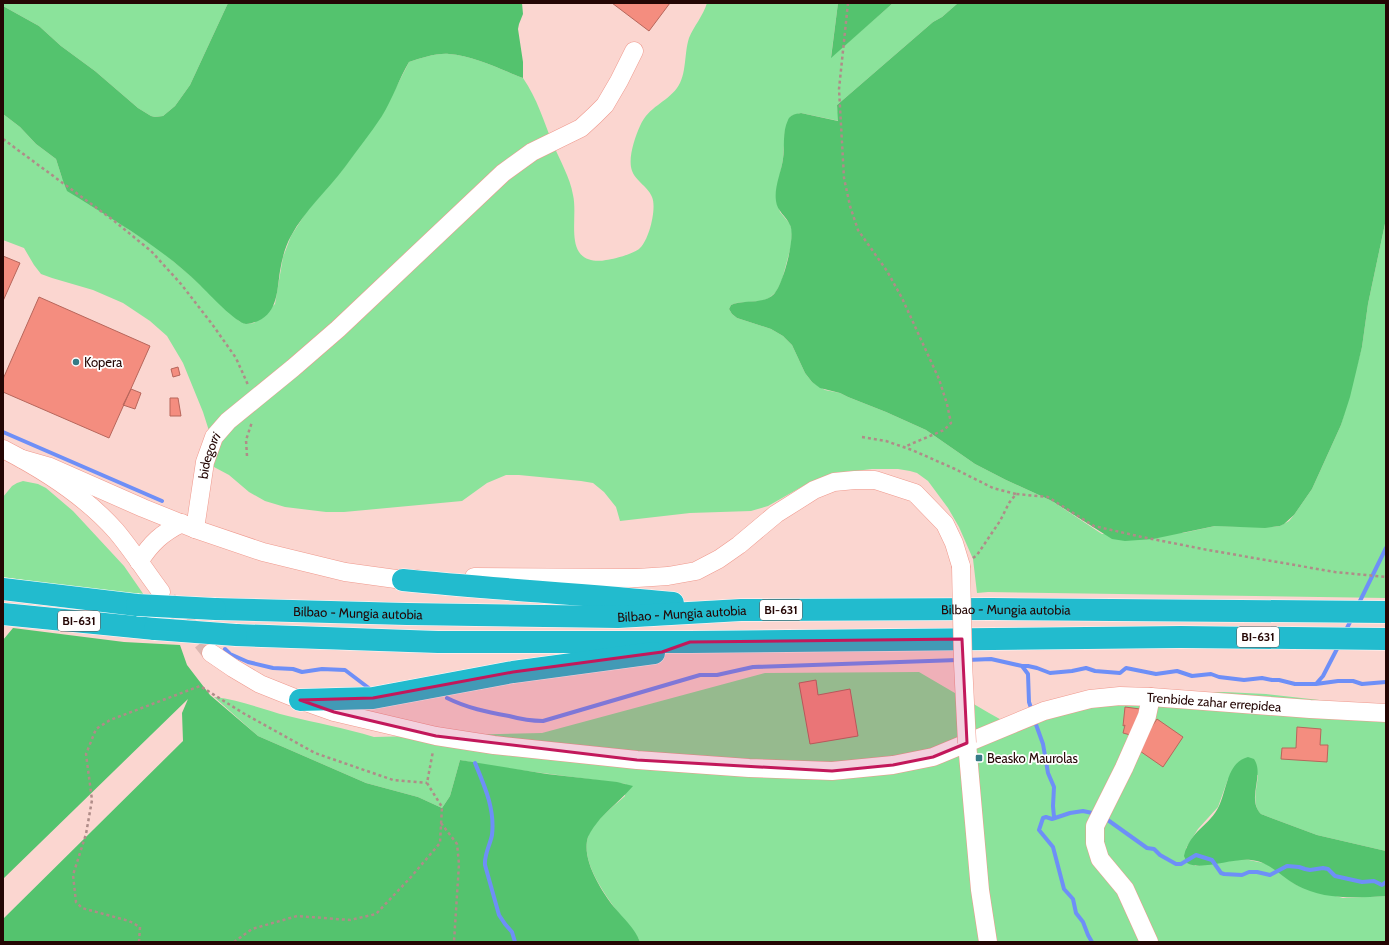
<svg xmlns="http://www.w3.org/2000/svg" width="1389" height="945" viewBox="0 0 1389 945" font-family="Cabin,sans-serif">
<rect width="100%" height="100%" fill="#fbd6d0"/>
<path fill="#8be39b" d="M3,3H228L190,85L175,106L163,116L155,117L151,116L138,108L95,71L61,46L39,26L3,6Z
M707,3H838L831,57L893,3H958L942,17L933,22L837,105L839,121L801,113L791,116L785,131L783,159L776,195L780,212L790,224L792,231L791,246L782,280L776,292L769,298L761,301L736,303L731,305L729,309L732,314L737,318L771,329L783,336L792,345L805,373L812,382L825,390L840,393L848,397L886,412L926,430L975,464L1006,480L1052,501L1102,534L1183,533L1215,526L1273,527L1280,526L1289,521L1294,515L1312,489L1341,425L1362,347L1368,304L1386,219V598L988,592L977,593L973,559L959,527L948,508L928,481L917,473L910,471L898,469H872L838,473L805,485L768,506L751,511L690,513L620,521L616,507L604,492L593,483L581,481L519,475H506L487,483L462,501L344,512H326L285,507L265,501L249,492L229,475L214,467L210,434L203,412L183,363L167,336L150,321L123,303L93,290L52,278L41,274L34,265L24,248L3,240V114L20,127L36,144L56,159L62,178L128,229L160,250L192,277L239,321L246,324L254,323L275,304L283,257L291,236L307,211L343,169L382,115L409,62C422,58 436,53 449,54C472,55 502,70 523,78C537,98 544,122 553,144C560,161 570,177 573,195C577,212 570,238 579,252C585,261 597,262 606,260C614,259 634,254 640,248C649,240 657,208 652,197C648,186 633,180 631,167C629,155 635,137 640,126C649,106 666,103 677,88C687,75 684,53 689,38C694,26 703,16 707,3Z
M23,481L38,484L46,488L73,511L124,566L144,595L99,591L3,577V497L12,486L17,483Z
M919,672L989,713L1014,727L1147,694L1224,692L1266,694L1355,704L1386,705V851L1317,835L1261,814C1251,804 1257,788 1258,775L1228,779L1218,807L1198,829L1186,848L1195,866L1237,860H1249L1263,863L1271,866L1296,885L1343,898L1386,896V942H640L638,938C621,915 578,868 588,837C594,820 612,808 625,796L626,784L496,767L460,760L450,796L442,808L418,797L366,783L258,736L214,697C240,700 262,709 288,716C316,723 345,728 374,737L542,733L765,673Z"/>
<path fill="#54c36e" d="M228,3H522L523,14L519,24L518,29L523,62V78C502,70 472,55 449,54C436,53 422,58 409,62C399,79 393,98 382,116C371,133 357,150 345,167C327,191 305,210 291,236C285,247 282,259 280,271C277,290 278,312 258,321C255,322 250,324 246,324C236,323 209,294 200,285C161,247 114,220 67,191L62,178L56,159L36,144L20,127L3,114V6L39,26L61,46L95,71L138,108L151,116L155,117L163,116L175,106L190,85Z
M838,3H893L831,58Z
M958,3H1386V219L1368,304L1362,347L1350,397L1341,425L1312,489L1294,515L1284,524L1280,526L1265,528L1215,526L1153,539L1125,541L1112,539L1052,501L1006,480L975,464L926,430L886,412L848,397L840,393L820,388L812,382L805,373L792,345L783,336L771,329L737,318L732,314L729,309L731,305C744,299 764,305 774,294C783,285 796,236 790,225C786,216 777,211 776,201C774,187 781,173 783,159C785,147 782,132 788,120C790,115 795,114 801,113L838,121L837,105L933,22L942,17Z
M13,628L124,642L180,645L187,665L210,695L258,736L366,783L418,797L442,808L450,796L460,760L547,774L617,782L633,786C623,798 611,807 600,819C596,824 591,830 588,837C581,859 601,890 614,907C623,918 635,928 640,942H3V919L183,741L182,713L188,699L3,879V640Z
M1248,757L1254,759C1265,775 1246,799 1261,814L1317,835L1386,851V896C1355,898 1324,900 1296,885C1280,876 1270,862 1251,860C1233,858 1200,871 1187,863L1184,856C1190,830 1210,826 1219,806C1227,790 1227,762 1248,757Z"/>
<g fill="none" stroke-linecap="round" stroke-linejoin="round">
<path stroke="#6e8ff7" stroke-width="4" d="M3,432L162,501
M1358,605L1386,548
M1345,632L1352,618
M225,649L230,654L248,662L273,668L293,669L302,672L322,669L345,670L370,689
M967,660L991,659L1022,666H1028L1037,668L1050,673L1072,671L1086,668L1095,671L1120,673L1126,668L1156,674L1177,671L1192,676L1211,674L1219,677L1244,680L1262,678L1272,680H1279L1295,684H1316L1338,681H1353L1362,684L1386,682
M1022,666L1028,674L1029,702L1032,711
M1316,684L1323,676L1339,645
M447,698C467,708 487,712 509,716C520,719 531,721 543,721L700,675H717L753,667L958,660
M1034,719L1043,744L1048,773L1054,787L1053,806L1054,817
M475,763C485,787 495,809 492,835C490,845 484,855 485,865L499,915L505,924L512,932L515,942
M1105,818L1147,848L1154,849L1160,855L1176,864H1181L1196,855L1212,860L1221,873L1224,874L1242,875L1249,872H1257L1270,875L1287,866L1299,867L1305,869L1310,870L1323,868L1328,869L1335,876L1362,882L1374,881L1382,885L1386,882
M1092,942L1088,935L1083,922L1076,913L1073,899L1064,889L1053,847L1039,830L1043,818L1046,817L1052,819L1070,813L1083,811L1097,814"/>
</g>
<path fill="#f48d7f" stroke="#b7665b" d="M612,3H670L649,31Z
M3,256L20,263L3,301Z
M39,297L150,346L109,438L3,392V379Z
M178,367L180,375L173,377L171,369Z
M131,389L141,393L135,409L123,405Z
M170,398H178L181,416H170Z
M816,680L818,695L850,689L858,736L810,744L799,683Z
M1125,707L1140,709L1134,736L1123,733L1125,725L1123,726Z
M1157,719L1183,737L1163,767L1137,749Z
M1297,727L1321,729L1320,745H1328L1327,762L1281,759L1282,748H1296Z"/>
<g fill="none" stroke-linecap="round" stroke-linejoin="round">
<path stroke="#dbb7b1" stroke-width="18" stroke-dasharray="18 9" stroke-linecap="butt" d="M168,600L211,653"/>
<g stroke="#ef998d" stroke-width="19">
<g id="minor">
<path d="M3,449C44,470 85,496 116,531C132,550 146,572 161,592"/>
<path d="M22,459L50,467L143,508L195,529L263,552L345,572L403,580L417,579"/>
<path id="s1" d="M195,529L205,462L214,437L228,421L293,368L338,329L503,173L532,152L581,128L594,116L605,105L619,81L634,51"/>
<path d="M139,562C151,543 162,533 182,523"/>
<path d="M474,577L637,578L668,576L696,571L719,559L739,545L776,514L814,490L834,482L855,480H875L915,493L945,524L954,543L961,566"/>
<path id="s2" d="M211,653L233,668L260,684L300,700L334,712L436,736L494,745L637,760L749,768L832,771L893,765L933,757L1044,711L1090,699L1120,696L1151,697L1310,709L1386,713"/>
<path d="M967,743L980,890L988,942"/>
<path d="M1149,942L1125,889L1100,859L1095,843V826L1124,768L1147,716L1151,697"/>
</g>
</g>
<g stroke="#fff" stroke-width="23">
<g id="highway">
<path d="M403,580C492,589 583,594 673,603"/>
<path d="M3,589L137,605"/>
<path id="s3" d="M215,609L407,614L618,617L741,610L991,609L1386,612"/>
<path d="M3,614L155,629"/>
<path d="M236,635L438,642H690L1181,637L1386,639"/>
<path d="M300,700L373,698L513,672L654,653"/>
</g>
</g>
<path stroke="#af8c88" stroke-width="2.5" stroke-dasharray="3 3" stroke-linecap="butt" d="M848,3L839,89L844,178L850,206L858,230L887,271L902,298L939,379L947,404L951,423L944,430L904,447
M3,139L113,220L151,251L181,284L212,324L236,358L248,385
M862,437L886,441L912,450L955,469L993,488L1016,494
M247,456L246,440L252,422
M973,558L977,555L1000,521L1009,503L1016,494L1048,497L1094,526L1142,537L1208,550L1335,572L1386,577
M441,823L457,844L459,864L454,942
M139,942L140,927L129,921L82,908L76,902L73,875L86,834L92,800L86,754L96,729L110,720L200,686L243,713L315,753L393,780L427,783
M234,942L252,929L297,916L350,920L376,914L411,877L440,843L442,807L427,783L433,751"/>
<use href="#minor" stroke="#fff" stroke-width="18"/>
<use href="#highway" stroke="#22bbce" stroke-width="22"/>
<g stroke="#ef998d" stroke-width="19" stroke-linecap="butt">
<path id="minor-bridge" d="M961,566L963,663L967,743"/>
</g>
<g stroke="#fff" stroke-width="23" stroke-linecap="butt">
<path id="highway-bridge" d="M137,605L215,609
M155,629L236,635"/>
</g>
<use href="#minor-bridge" stroke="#fff" stroke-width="18"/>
<use href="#highway-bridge" stroke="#22bbce" stroke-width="22"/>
</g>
<path fill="#c2185b" fill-opacity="0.2" stroke="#c2185b" stroke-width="3" stroke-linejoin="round" d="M962,639L967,743L933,757L893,765L832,771L637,760L436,736L334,712L300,700L373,698L513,672L662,652L690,642Z"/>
<g fill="#347b86" stroke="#fff" stroke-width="1.5">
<circle cx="76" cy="362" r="4"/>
<rect x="975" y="754" width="8" height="8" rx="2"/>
</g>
<g text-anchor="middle" stroke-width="3.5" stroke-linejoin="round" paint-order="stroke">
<g fill="#fff" stroke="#66514f" stroke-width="1">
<rect x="760" y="600" width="42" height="20" rx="3"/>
<rect x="58" y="611" width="42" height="20" rx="3"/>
<rect x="1237" y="627" width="42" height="20" rx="3"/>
</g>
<g font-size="12" font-weight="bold" fill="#240604">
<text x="781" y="614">BI-631</text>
<text x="79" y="625">BI-631</text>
<text x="1258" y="641">BI-631</text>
</g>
<g font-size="13" fill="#240604" stroke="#fff" text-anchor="start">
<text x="84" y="367">Kopera</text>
<text x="987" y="763">Beasko Maurolas</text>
</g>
<g font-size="13" fill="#240604" stroke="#fff">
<text dy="5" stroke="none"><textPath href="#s1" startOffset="75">bidegorri</textPath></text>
<text dy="5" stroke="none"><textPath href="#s3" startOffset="791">Bilbao - Mungia autobia</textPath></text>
<text dy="5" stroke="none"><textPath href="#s3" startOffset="143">Bilbao - Mungia autobia</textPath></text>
<text dy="5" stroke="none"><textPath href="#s3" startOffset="467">Bilbao - Mungia autobia</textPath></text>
<text dy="5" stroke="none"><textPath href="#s2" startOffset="1034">Trenbide zahar errepidea</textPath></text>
</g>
</g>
<rect width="1389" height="945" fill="none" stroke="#240604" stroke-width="8"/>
</svg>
